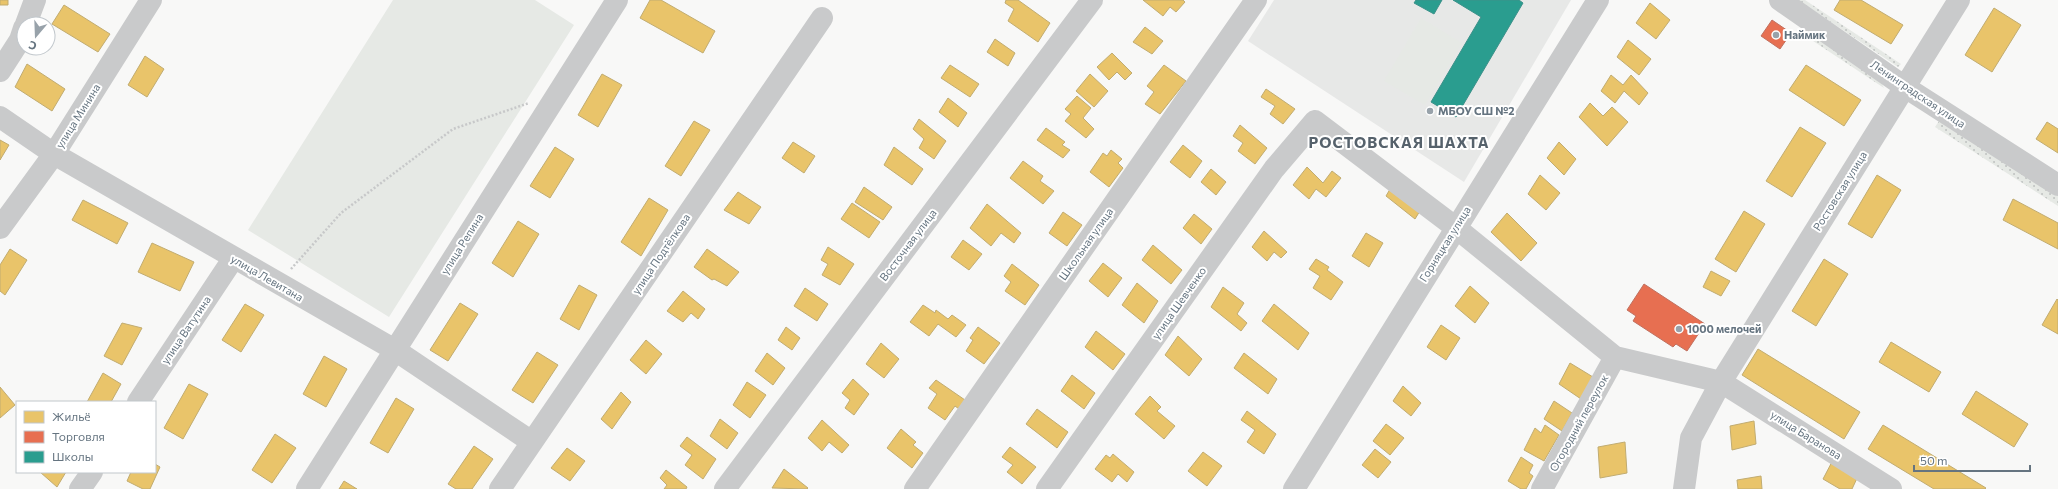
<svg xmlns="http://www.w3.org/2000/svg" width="2058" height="489" viewBox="0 0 2058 489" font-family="Commissioner,sans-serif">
<defs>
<pattern id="green-dots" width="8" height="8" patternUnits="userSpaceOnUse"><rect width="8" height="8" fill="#e6e9e5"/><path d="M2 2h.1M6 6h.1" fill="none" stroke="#bec1bf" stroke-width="1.8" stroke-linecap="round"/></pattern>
</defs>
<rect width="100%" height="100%" fill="#f8f8f7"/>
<path fill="#e7e8e7" d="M1274,0H1571L1464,182L1248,41Z"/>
<path fill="url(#green-dots)" d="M1798,0H1805L1901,64L1898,67Z
M1820,31L1877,74L1884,88L1807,37Z
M1939,121L2058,196V206L1935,127Z"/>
<path fill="#e6e9e5" d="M393,0H535L574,25L389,317L248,230Z
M1421,18L1462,43L1425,105L1384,81Z"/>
<path fill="#e9c46a" stroke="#c1ac71" d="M0,0H8V5H0Z
M650,0H661L715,31L703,53L640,18Z
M1006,0H1018L1050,23L1038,42L1008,21L1014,9L1005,3Z
M1143,0H1183L1185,2L1176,12L1170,7L1163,16Z
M1840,0H1861L1903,25L1891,44L1834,10Z
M1650,3L1670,20L1656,39L1636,23Z
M64,5L110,34L98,52L52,24Z
M1994,8L2021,25L1992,72L1965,55Z
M1145,27L1163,41L1152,54L1133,42Z
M995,39L1015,53L1008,66L987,52Z
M1628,40L1651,59L1639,75L1617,57Z
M1112,53L1132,73L1125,80L1117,72L1109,80L1097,67Z
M145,56L164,69L147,97L128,85Z
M27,64L65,89L52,111L15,87Z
M950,65L979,84L970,97L941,78Z
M1164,65L1186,81L1160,114L1145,104L1154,92L1147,86Z
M1806,65L1861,100L1844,126L1789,90Z
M602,74L622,85L598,127L578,115Z
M1090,74L1108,91L1094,107L1076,91Z
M1611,75L1623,85L1631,75L1648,93L1639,105L1624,91L1615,103L1601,91Z
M1266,89L1295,109L1283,124L1270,114L1275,106L1261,97Z
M1077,96L1091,108L1083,118L1094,129L1086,138L1065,121L1071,114L1065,109Z
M948,98L967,113L958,127L939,112Z
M1590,103L1603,116L1612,107L1628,122L1607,146L1579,117Z
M919,119L946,141L934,159L919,148L924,139L913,129Z
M694,121L710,130L681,176L665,166Z
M2047,122L2058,129V153L2036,139Z
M1240,125L1267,148L1255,164L1238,151L1243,143L1233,136Z
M1800,127L1826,143L1792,197L1766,181Z
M1046,128L1065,142L1062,145L1070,150L1063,158L1037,140Z
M0,140L9,145L0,160Z
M793,142L815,156L804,173L782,158Z
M1559,142L1576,159L1564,175L1547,158Z
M1183,145L1202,161L1190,178L1170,162Z
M555,147L574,159L550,198L530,186Z
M894,147L923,169L912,185L884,165Z
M1111,150L1122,159L1118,163L1123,168L1109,187L1090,172L1103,153L1107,156Z
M1023,161L1043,176L1040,181L1054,191L1043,204L1010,178Z
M1307,167L1323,183L1332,171L1341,178L1326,197L1316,189L1309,199L1293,185Z
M1211,169L1226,182L1216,195L1201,182Z
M1540,175L1560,193L1546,210L1528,194Z
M1877,175L1901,190L1872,238L1848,224Z
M1393,184L1423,206L1415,219L1386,196Z
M864,187L892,207L883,220L855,202Z
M738,192L761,207L749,224L724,210Z
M649,198L668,210L641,256L621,242Z
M2013,199L2058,223V249L2003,220Z
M83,200L128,223L117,244L72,220Z
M852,203L880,222L869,238L841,219Z
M987,204L1021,233L1014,243L1001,233L991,246L970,228Z
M1744,211L1765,224L1736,272L1715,259Z
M1063,212L1082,225L1067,246L1049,233Z
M1507,213L1537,243L1521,261L1491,232Z
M1194,214L1212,229L1201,244L1183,228Z
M518,221L539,234L513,277L492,263Z
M1264,231L1287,252L1281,258L1274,252L1267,261L1252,247Z
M1366,233L1383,243L1369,267L1352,256Z
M963,240L982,254L969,270L951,257Z
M152,243L194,262L180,291L138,272Z
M1153,245L1182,270L1171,284L1142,260Z
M828,247L854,264L840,285L822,275L828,264L821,260Z
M10,249L27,260L5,295L0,291V265Z
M707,249L739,272L727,286L714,279L712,280L694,267Z
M1316,259L1329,267L1327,270L1343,282L1331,300L1313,288L1320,276L1309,269Z
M1824,259L1848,274L1816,326L1792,311Z
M1103,263L1122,278L1108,297L1089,281Z
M1012,264L1039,285L1025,305L1005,291L1011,282L1004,276Z
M1711,271L1730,281L1721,296L1703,287Z
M1137,283L1158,301L1144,323L1122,305Z
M579,285L597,295L579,330L560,319Z
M1470,286L1489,303L1475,323L1455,306Z
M1223,287L1244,303L1237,314L1247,323L1241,331L1211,307Z
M805,288L828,304L817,321L794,306Z
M683,291L705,309L698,319L691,313L683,322L667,311Z
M2057,299L2058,300V334L2042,325Z
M460,303L478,314L448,361L430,350Z
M245,304L264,315L241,352L222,340Z
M1274,304L1309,333L1298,350L1262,321Z
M923,305L935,313L936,310L948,319L952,315L966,325L956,337L938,324L929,336L910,322Z
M122,323L142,328L122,365L104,356Z
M1441,325L1460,338L1446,360L1427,347Z
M786,327L800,338L792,350L778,340Z
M978,327L1000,343L984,364L966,351L973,340L970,338Z
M1096,331L1125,354L1113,370L1085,347Z
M1178,336L1202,359L1189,376L1165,355Z
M646,340L662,354L646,374L630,360Z
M1891,342L1941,372L1929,392L1879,362Z
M881,343L899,359L884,378L866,364Z
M1758,349L1860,412L1844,439L1742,375Z
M537,352L558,365L533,403L512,390Z
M767,353L785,368L773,385L755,371Z
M1244,353L1277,379L1268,394L1234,368Z
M324,356L347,369L326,407L303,394Z
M1570,363L1593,377L1581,399L1559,384Z
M103,373L121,384L111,402H87Z
M1072,375L1095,393L1084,409L1061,391Z
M853,379L869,394L854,415L845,408L850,400L842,393Z
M936,380L965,400L959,409L955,406L945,420L928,408L937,394L929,388Z
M747,382L766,395L750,418L733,405Z
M189,384L208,394L183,439L164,428Z
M1403,386L1421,403L1411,416L1393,401Z
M0,387L15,405L0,418Z
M1976,391L2028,424L2014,447L1962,414Z
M621,392L631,402L612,429L601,419Z
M1150,396L1161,407L1157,411L1175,426L1164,439L1135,414Z
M396,398L414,409L388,453L370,443Z
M1554,401L1572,413L1562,431L1544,419Z
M1037,409L1068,432L1057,448L1026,424Z
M1247,411L1276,434L1264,454L1247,442L1255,430L1241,420Z
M720,419L738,433L727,449L710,436Z
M822,420L849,445L842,453L829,442L822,451L808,438Z
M1754,421L1756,444L1732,450L1730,426Z
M1386,424L1404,438L1390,455L1373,441Z
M1545,425L1559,435L1544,461L1524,450L1535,428L1541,433Z
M1883,425L1986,488L1985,489H1934L1868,449Z
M901,429L916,442L913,445L923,453L912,468L887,448Z
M275,434L296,448L272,483L252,470Z
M687,437L716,459L703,479L685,465L692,455L680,446Z
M1625,442L1627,473L1600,478L1598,447Z
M474,446L493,459L472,489H456L448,484Z
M1010,447L1036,467L1022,484L1007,472L1013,465L1002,457Z
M567,448L585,461L570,481L551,468Z
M1375,449L1391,462L1378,478L1362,465Z
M1203,452L1222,466L1207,486L1188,471Z
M1113,454L1134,472L1127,482L1118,474L1112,482L1095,469L1106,455L1110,458Z
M1521,457L1533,465L1529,473L1533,476L1526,489H1521L1508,481Z
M1834,458L1859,474L1852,489H1840L1823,479Z
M155,464L160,467L150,489H143L127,481L131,472H155Z
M784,469L808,488L807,489L772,488Z
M666,470L687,487L686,489H664L667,485L660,478Z
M40,472H66L57,487Z
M1761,476L1762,489H1738L1737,480Z
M344,481L357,489H339Z"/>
<path fill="#e76f51" stroke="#c0705f" d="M1772,20L1791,33L1780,49L1761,36Z
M1644,284L1705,324L1687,351L1676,344L1673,347L1633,321L1636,316L1627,310Z"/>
<path fill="#2a9d8f" stroke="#3c918a" d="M1416,0H1442L1434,14L1414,3Z
M1453,0H1519L1523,3L1456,117L1431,102L1481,17Z"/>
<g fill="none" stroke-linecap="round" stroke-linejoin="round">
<path stroke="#c7c8c9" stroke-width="2.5" stroke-dasharray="2 2" stroke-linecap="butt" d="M291,269L341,213L453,129L529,103"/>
<path stroke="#c9cacb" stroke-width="22" d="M1780,0L1905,87L2058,185
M26,24L35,0
M0,71L20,40L24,28
M0,117L54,154L395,350L532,442
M0,228L54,154L151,0
M138,402L233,259
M80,489L92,472
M307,489L617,0
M500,489L822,18
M725,489L1092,0
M915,489L1256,0
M1047,489L1274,169L1315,121L1455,227L1615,357L1721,382L1891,489
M1294,489L1598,0
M1542,489L1615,357
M1684,489L1691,438L1721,382L1959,0"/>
</g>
<g fill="#98a2aa" stroke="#fff" stroke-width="1.5">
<circle cx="1776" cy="35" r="4"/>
<circle cx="1430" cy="111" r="4"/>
<circle cx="1679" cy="329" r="4"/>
</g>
<g text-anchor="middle" stroke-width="4" stroke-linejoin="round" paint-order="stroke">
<g font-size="11" font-weight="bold" fill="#657480" stroke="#fff" text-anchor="start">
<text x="1784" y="39">Наймик</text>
<text x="1438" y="115">МБОУ СШ №2</text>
<text x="1687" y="333">1000 мелочей</text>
</g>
<g font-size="11" fill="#657480" stroke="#fff">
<text transform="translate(1918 94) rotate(34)" y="4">Ленинградская улица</text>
<text transform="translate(78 116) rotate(-58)" y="4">улица Минина</text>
<text transform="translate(1840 191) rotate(-58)" y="4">Ростовская улица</text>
<text transform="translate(462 244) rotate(-58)" y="4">улица Репина</text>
<text transform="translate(1086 244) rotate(-55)" y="4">Школьная улица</text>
<text transform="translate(1445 244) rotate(-58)" y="4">Горняцкая улица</text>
<text transform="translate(908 245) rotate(-53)" y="4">Восточная улица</text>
<text transform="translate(661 254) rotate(-56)" y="4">улица Подтёлкова</text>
<text transform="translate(267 278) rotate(30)" y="4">улица Левитана</text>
<text transform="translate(1179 303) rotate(-55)" y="4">улица Шевченко</text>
<text transform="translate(186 330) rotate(-56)" y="4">улица Ватутина</text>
<text transform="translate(1579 423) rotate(-61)" y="4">Огородний переулок</text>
<text transform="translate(1806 435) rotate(32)" y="4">улица Баранова</text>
</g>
<g font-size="15" font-weight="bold" letter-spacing="1" fill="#56626c" stroke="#fff">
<text x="1399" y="148">РОСТОВСКАЯ ШАХТА</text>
</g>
</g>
<rect x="16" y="401" width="140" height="72" fill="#ffffff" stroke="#c1c7cc"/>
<rect x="24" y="411" width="20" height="12" fill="#e9c46a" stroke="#c1c7cc"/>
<text x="52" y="421" font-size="12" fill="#657480">Жильё</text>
<rect x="24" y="431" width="20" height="12" fill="#e76f51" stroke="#c1c7cc"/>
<text x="52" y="441" font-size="12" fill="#657480">Торговля</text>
<rect x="24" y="451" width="20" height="12" fill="#2a9d8f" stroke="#c1c7cc"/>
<text x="52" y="461" font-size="12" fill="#657480">Школы</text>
<g transform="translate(36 36) rotate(199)"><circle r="19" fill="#ffffff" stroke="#c1c7cc"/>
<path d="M0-3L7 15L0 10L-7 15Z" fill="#98a2aa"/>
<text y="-6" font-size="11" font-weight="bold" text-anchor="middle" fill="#657480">С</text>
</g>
<path d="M1914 465v6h116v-6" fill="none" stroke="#657480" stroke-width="2"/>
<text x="1920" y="465" font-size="12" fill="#657480" stroke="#ffffff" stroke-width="3" paint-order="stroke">50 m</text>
</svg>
